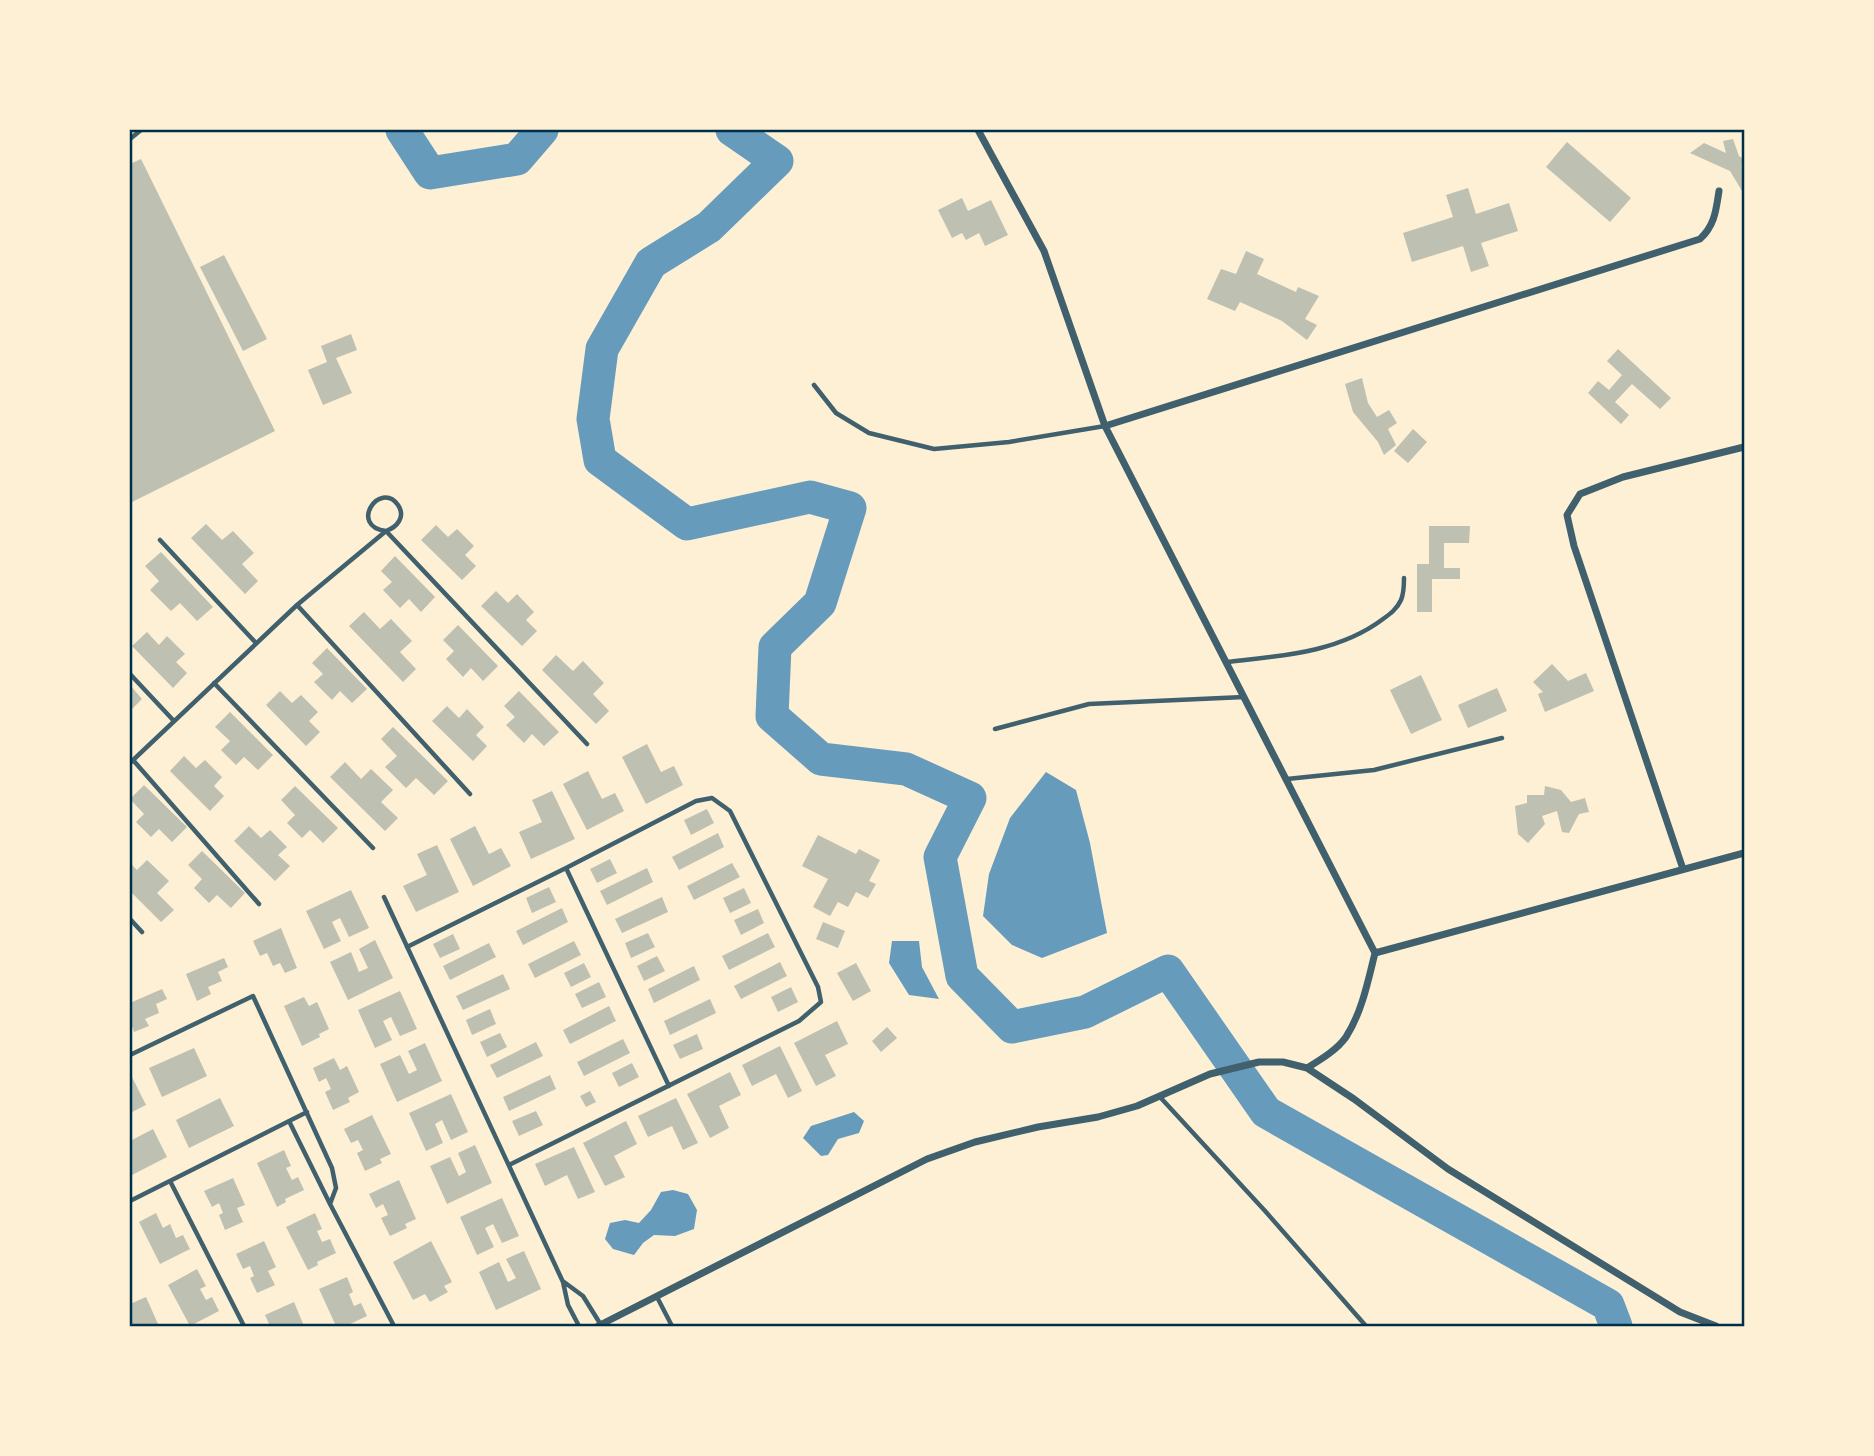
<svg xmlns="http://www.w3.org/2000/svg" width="1874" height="1456" viewBox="0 0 1874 1456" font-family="Karla,sans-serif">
<rect width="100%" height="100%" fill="#fdf0d5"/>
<path fill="#669bbc" d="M1046,772L1076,790L1090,843L1107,933L1042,958L1012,945L983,916L989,874L1010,818Z
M892,941H919L922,967L939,999L909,995L889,963Z
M854,1112L864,1121L859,1133L838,1139L828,1155L821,1156L803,1138L811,1126Z
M673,1190L688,1194L697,1210L694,1229L675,1236L654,1235L643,1243L634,1255L613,1249L605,1239L610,1223L625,1220L639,1223L651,1210L661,1192Z"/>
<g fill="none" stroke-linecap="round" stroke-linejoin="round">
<path stroke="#669bbc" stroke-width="33" d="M402,130L430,173L517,159L542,130
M732,130L777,161L709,227L651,263L602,349L593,419L600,460L687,524L810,497L850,508L820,603L775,647L772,716L821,759L906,769L970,798L940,857L962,976L1012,1027L1085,1012L1168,971L1266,1112L1608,1305L1616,1326"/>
</g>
<path fill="#bec0b2" d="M1733,139L1739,156L1744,159V167L1741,166L1744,171V189L1742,191L1730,171L1690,153L1704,143L1726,153L1723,141Z
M1567,142L1631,198L1610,222L1546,167Z
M141,159L275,431L130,503V164Z
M1468,188L1476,214L1509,203L1518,231L1481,243L1489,266L1471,272L1463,246L1412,262L1403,233L1453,217L1446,195Z
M962,198L968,211L991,200L1008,235L985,246L979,233L966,240L962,233L952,238L938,210Z
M1246,251L1264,259L1257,274L1296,292L1298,287L1319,296L1305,319L1317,325L1307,340L1282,321L1240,302L1235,311L1207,299L1221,269L1236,274Z
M224,255L267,339L243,351L200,267Z
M351,334L357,350L336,358L352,393L323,405L308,370L327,362L321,346Z
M1618,349L1671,398L1660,409L1632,384L1615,402L1629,415L1621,424L1588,393L1598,381L1609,390L1622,375L1607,361Z
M1362,378L1368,403L1377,417L1389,410L1397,423L1388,429L1396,445L1384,455L1378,442L1353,412L1345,384Z
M1413,429L1427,442L1408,463L1394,451Z
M206,524L222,540L233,531L254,553L242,564L258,581L245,594L191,538Z
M436,525L448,537L457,529L474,546L465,555L476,566L462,580L421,540Z
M1429,526H1470L1469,543H1444V568H1460V579H1432V612H1417V564H1429Z
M161,552L213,607L197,621L180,603L171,611L150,590L159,581L145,566Z
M395,556L435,597L421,612L409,599L400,608L383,590L392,582L381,571Z
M496,591L508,603L517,594L534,612L526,620L537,631L522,646L481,606Z
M364,612L380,629L391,619L412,641L400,652L416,669L403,682L349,626Z
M458,625L498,666L483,681L471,668L463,677L446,659L454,651L443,640Z
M147,632L159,645L167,636L185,654L176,662L187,673L173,688L132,646Z
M327,648L367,689L352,703L340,691L332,700L314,682L323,674L312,663Z
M556,655L573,671L583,661L604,683L593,694L609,711L596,724L542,670Z
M1552,664L1568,681L1586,673L1594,691L1545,712L1538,694L1543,692L1533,682Z
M1421,675L1442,720L1411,734L1390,690Z
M130,685L142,699L130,711Z
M1497,688L1507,711L1468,728L1458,705Z
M280,691L292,703L301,695L318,712L309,721L320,732L306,746L266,705Z
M519,691L559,732L544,746L532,734L524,743L506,725L515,717L504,706Z
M447,706L459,718L467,709L484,727L476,735L487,746L473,761L432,721Z
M230,712L273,755L258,770L244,757L236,765L221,750L230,741L215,727Z
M393,727L448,781L434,795L416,778L406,788L385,767L397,756L381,739Z
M647,744L661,772L674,766L683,785L646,804L622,757Z
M184,756L196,768L205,760L222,777L214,786L224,796L210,811L170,771Z
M345,762L361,779L371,769L393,790L381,802L398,818L385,831L330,777Z
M588,771L602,799L615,793L624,811L587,830L563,784Z
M144,785L187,827L172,842L159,829L151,837L136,822L144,814L130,799Z
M295,786L338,828L323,843L310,830L302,838L287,823L295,815L281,800Z
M1545,786L1561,790L1571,802L1585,798L1589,812L1579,814L1569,833L1562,832L1557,811L1542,816L1545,824L1528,843L1518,834L1515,806L1527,803V795H1544Z
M552,791L575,839L531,859L519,832L542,822L532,800Z
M707,809L714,823L691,835L684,820Z
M249,826L261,838L270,830L287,847L278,855L290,866L275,881L234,841Z
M475,826L489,854L501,848L511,866L473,886L450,839Z
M718,833L724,847L679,870L672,857Z
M818,835L856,854L859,849L880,860L869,881L876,884L868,898L856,892L848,907L838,902L830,916L813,907L828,879L802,866Z
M437,845L459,892L416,912L403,886L427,875L417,854Z
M202,851L245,893L231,908L217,895L209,903L194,888L202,879L188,865Z
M610,859L617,873L597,883L590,869Z
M147,860L169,881L157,893L174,910L161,922L130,891V863L137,870Z
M732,863L740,877L694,900L687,886Z
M647,868L653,882L607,905L600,891Z
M549,887L556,902L532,913L526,898Z
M744,888L751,903L730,913L723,898Z
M351,890L369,928L349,937L340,918L332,922L341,941L324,949L306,911Z
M662,897L668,912L622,933L615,919Z
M562,908L568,922L523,945L516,931Z
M758,909L764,923L741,935L734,920Z
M823,922L845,931L838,948L816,939Z
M281,928L297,968L285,973L280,963L273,966L267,953L260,956L253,941Z
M648,933L655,947L631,958L625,943Z
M768,933L775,947L729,970L722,956Z
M453,934L460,949L440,958L433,944Z
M375,940L393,978L348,1000L330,962L351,952L359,972L368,968L359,949Z
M574,941L581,955L535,978L528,964Z
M489,943L496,957L450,980L443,966Z
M657,956L665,971L644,981L637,966Z
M224,958L228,967L218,972L222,981L208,987L211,994L197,1001L186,974Z
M780,962L787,976L741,999L734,986Z
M584,963L591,977L571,987L564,973Z
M856,963L871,991L853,1001L837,973Z
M694,966L700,980L654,1003L648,989Z
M503,974L510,989L463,1010L456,996Z
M599,982L606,997L582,1008L575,994Z
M791,987L798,1002L778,1012L771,997Z
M162,989L167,999L156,1004L159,1013L145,1019L149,1026L134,1032L130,1020V1003Z
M400,991L417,1029L400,1036L391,1017L383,1021L392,1040L375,1048L358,1010Z
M304,997L309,1006L317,1002L329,1029L319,1034L320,1037L302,1046L284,1006Z
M710,999L716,1013L670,1035L664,1021Z
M609,1006L616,1021L570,1044L563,1030Z
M490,1009L496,1024L472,1035L466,1020Z
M837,1021L848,1044L825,1055L836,1076L816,1086L794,1043Z
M887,1027L897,1038L881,1052L872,1041Z
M500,1033L507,1047L487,1057L480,1042Z
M697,1034L703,1049L680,1059L673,1045Z
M623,1039L630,1053L584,1076L577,1062Z
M536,1042L543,1056L497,1078L490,1065Z
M425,1043L442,1081L397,1102L380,1064L400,1055L409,1074L417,1070L408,1051Z
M780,1046L802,1091L788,1098L776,1074L752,1086L742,1065Z
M194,1048L207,1076L162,1097L149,1068Z
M334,1058L340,1070L347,1066L359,1092L348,1098L350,1102L333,1110L325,1092L331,1089L326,1078L319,1082L313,1068Z
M632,1063L639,1077L619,1087L612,1073Z
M730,1072L741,1095L719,1106L729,1128L710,1138L687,1094Z
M550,1075L556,1089L509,1111L503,1097Z
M132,1077L146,1105L130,1113V1078Z
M590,1091L596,1102L586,1107L580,1096Z
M451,1094L468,1132L451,1140L442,1120L435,1124L443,1143L426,1151L409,1113Z
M220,1098L234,1126L189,1148L176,1120Z
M676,1098L698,1143L683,1150L672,1126L648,1137L638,1116Z
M536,1111L543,1125L519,1136L512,1121Z
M372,1115L391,1154L380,1159L382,1163L365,1171L357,1153L363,1150L358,1140L351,1143L344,1129Z
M626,1121L637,1144L614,1156L625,1177L605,1186L583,1143Z
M153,1129L167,1157L130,1176V1141Z
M475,1145L492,1183L447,1204L430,1166L450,1157L459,1176L466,1172L458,1153Z
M574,1147L595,1192L578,1199L567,1175L545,1186L535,1164Z
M284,1150L291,1166L286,1168L292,1180L298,1177L304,1190L285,1199L286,1202L277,1207L257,1163Z
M233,1178L245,1205L237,1208L243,1222L225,1230L219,1215L223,1213L219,1203L212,1207L204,1191Z
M399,1180L416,1219L405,1224L407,1228L390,1236L381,1218L388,1215L383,1204L376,1208L369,1194Z
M502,1198L519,1236L502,1243L493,1224L485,1228L494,1247L477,1255L460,1217Z
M156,1213L163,1228L170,1224L176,1238L183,1235L190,1249L160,1264L139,1222Z
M315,1213L322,1229L317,1231L322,1242L330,1239L336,1253L317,1262L318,1265L308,1270L286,1227Z
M264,1241L276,1267L268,1271L275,1285L257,1293L250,1278L254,1276L250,1266L243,1269L236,1254Z
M431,1241L452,1282L444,1286L448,1292L430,1302L425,1294L413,1300L393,1262Z
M524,1251L541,1289L496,1310L479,1272L499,1262L508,1282L516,1278L506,1259Z
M197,1269L206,1286L200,1289L206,1300L212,1297L219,1311L190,1326L168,1285Z
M347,1277L353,1292L349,1294L354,1306L361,1303L367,1316L348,1325L349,1326H336L319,1289Z
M146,1297L158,1324L152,1326H133L131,1323L130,1324V1304Z
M294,1302L304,1326H270L265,1315Z"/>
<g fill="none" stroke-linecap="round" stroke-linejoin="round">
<path stroke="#3f606c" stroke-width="4.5" d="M130,139L141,130
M814,385L836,413L869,433L934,449L1009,442L1105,426
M160,540L256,643
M297,605L470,794
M1227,662C1280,656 1338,653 1383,619C1390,614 1397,609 1401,600C1404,593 1404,585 1404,578
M130,674L173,720
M214,683L373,848
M995,729L1089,704L1244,697
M133,760L259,904
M130,763L297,605L386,531C397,527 406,517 398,505C380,480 348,526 386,531L587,744
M1287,779L1374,770L1502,738
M566,868L669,1086
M384,897L563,1282L568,1305L579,1326
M130,919L142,932
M407,947L566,868L696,801L712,798L730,811L818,987L821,1002L799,1021L509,1165
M130,1055L253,996L332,1168L336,1188L330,1204
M1160,1097L1266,1212L1366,1326
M289,1121L330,1204L394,1326
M170,1181L244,1326
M130,1201L307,1112
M564,1282L583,1296L601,1325
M657,1297L672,1326"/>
<path stroke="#3f606c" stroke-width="7" d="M978,130L1044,251L1105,426L1700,239C1715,225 1716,210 1719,191
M1105,426L1375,953C1368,981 1362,1012 1346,1037C1337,1050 1320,1060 1307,1068
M1683,869L1574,546L1567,515L1580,494L1623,477L1744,447
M1375,953L1744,853
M598,1326L927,1159L975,1142L1038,1127L1098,1117L1137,1106L1210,1074L1259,1062H1283L1307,1068L1354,1099L1448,1169L1680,1312L1716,1326"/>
</g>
<rect width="1874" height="1456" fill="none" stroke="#fdf0d5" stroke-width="262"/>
<rect x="131" y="131" width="1612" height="1194" fill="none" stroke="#003049" stroke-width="2.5"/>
</svg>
